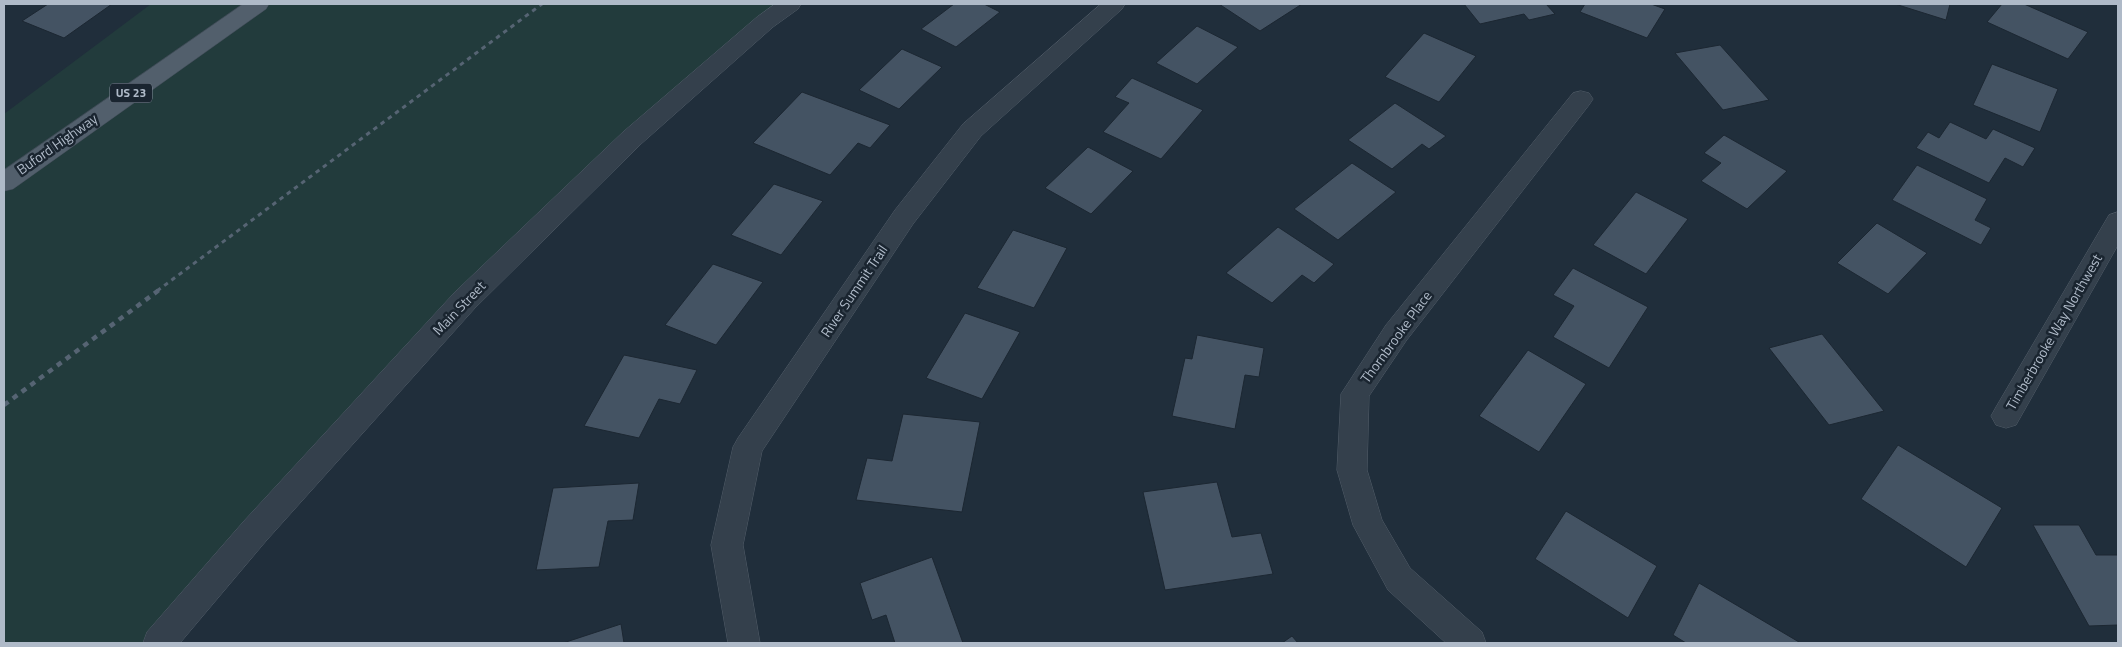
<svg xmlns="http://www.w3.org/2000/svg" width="2122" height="647" viewBox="0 0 2122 647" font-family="'Titillium Web',sans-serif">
<rect width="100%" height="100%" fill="#202e3b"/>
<path fill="#223b3c" d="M151,4H782L712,55L434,337L151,643H4V114Z"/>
<path fill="#445363" stroke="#1c2732" d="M48,4H112L64,38L22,21Z
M954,4H984L1000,12L956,47L921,29Z
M1219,4H1302L1260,31Z
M1464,4H1546L1555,14L1529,20L1524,14L1480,24Z
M1585,4H1651L1665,9L1647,38L1580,12Z
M1895,4H1950L1946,20Z
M2002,4H2024L2088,32L2068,59L1987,22Z
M1197,26L1238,47L1197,84L1156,63Z
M1424,33L1476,56L1439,102L1385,77Z
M1720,45L1769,100L1723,110L1675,53Z
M902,49L942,67L899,109L859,90Z
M1992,64L2058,89L2040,132L1973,105Z
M1132,78L1203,110L1161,159L1103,132L1129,103L1115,97Z
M802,92L890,125L870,148L858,143L830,175L753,143Z
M1395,103L1446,136L1429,149L1422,144L1392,169L1348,140Z
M1950,122L1986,139L1993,129L2035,148L2023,167L2005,158L1989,183L1916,148L1928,132L1939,138Z
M1724,135L1787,171L1747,209L1701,181L1721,163L1704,153Z
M1088,147L1133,171L1091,214L1045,188Z
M1352,163L1396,192L1338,240L1294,209Z
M1917,165L1987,199L1975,220L1991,228L1981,245L1892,200Z
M774,184L823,201L781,255L731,235Z
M1636,192L1688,219L1646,274L1593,245Z
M1877,223L1927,253L1888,294L1837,263Z
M1278,227L1334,264L1314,283L1302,275L1272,303L1226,273Z
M1013,230L1067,248L1034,308L977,288Z
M713,264L763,282L716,345L665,325Z
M1573,268L1648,307L1609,368L1553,337L1574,306L1553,295Z
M965,313L1020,332L982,399L926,378Z
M1822,334L1884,411L1829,425L1769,348Z
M1197,335L1264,348L1259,377L1245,375L1235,429L1172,416L1185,358L1192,359Z
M1528,350L1586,384L1539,452L1479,416Z
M624,355L697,370L680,404L659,399L639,438L584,426Z
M903,414L980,422L962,512L856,500L867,458L892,461Z
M1898,445L2002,508L1966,567L1861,499Z
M1217,482L1232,537L1261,533L1273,574L1165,590L1143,492Z
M639,483L633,520L608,521L599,567L536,570L553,488Z
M1566,511L1657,566L1628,618L1535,559Z
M2033,525H2079L2096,555H2118V625L2089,626Z
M932,557L963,643H895L886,615L872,620L860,583Z
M1699,583L1799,642V643H1686L1673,635Z
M621,624L624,643H563Z
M1292,636L1298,643H1282Z"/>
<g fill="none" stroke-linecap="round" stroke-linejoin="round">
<g stroke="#525d69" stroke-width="1">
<path id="minor" d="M775,4H801L798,9L773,27L641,144L475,308L266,541L180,643H143L147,632L244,521L455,292L623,132L757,17Z
M1101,4H1125L1122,9L981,136L913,224L762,451L743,545L760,643H728L711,545L733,447L738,438L895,210L963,124Z
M1581,91L1589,93L1593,99L1589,105L1406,341L1369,396L1367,470L1382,520L1410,568L1482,632L1486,643H1446L1388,590L1353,525L1337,470L1341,394L1386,325L1573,93Z
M2118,212V245L2016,425L2006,428L1996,425L1991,416L1996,407L2109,215Z"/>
</g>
<g stroke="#3e4955" stroke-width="1">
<path id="major" d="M243,4H269L266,9L13,189L4,191V170Z"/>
</g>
<use href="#minor" fill="#34404c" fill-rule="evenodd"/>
<use href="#major" fill="#525f6c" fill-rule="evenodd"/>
<path stroke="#566473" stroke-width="3" stroke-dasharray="4.5 4.5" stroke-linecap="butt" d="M157,291L542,4"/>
<path stroke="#566473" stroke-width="4.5" stroke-dasharray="5.5 5.5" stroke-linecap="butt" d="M4,405L159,290"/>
</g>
<g text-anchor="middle" stroke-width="5" stroke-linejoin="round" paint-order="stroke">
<rect fill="#1a2530" stroke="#828d9a" stroke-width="1" x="110" y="83.5" width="42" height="19" rx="4"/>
<g font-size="12" font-weight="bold" fill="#afbac8">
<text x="131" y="97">US 23</text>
</g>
<g font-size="14" fill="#afbac8" stroke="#1a2530">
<text transform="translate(57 144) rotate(-35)" y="5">Buford Highway</text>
<text transform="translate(854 291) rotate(-56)" y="5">River Summit Trail</text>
<text transform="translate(459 308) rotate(-46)" y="5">Main Street</text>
<text transform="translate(2054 332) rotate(-60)" y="5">Timberbrooke Way Northwest</text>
<text transform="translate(1396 337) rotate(-54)" y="5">Thornbrooke Place</text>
</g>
</g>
<rect width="2122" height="647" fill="none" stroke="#afbac8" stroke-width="10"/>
</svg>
